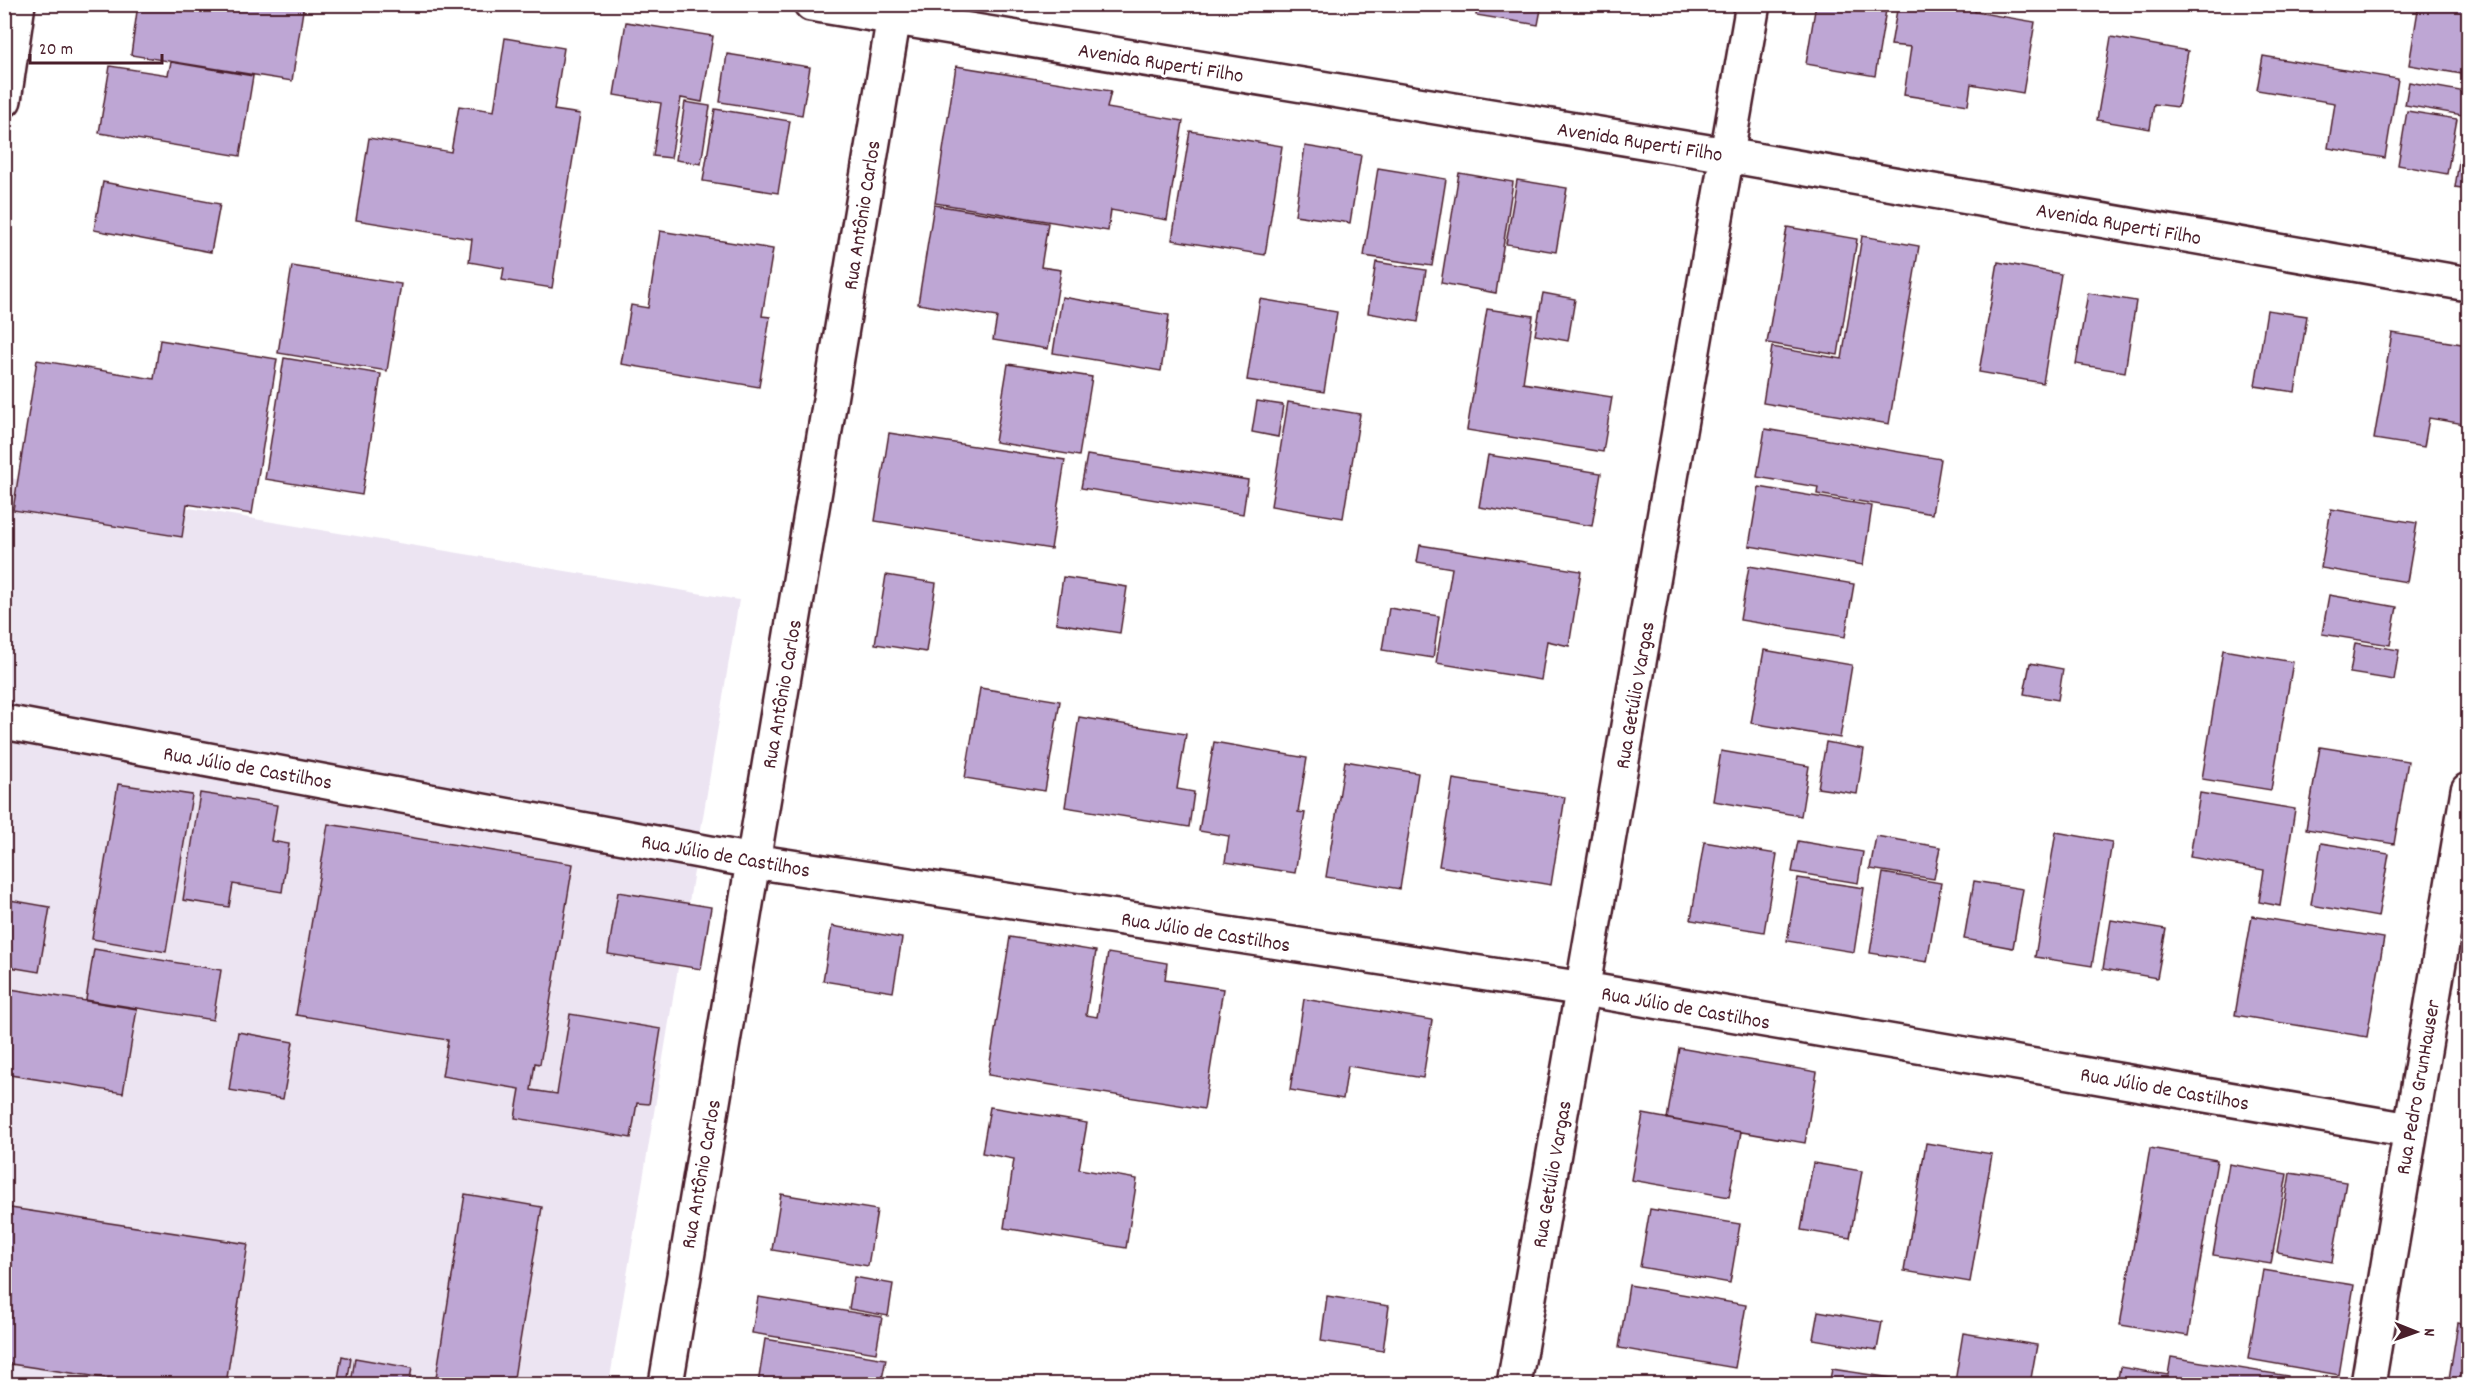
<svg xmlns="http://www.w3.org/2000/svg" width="2473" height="1389" viewBox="0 0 2473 1389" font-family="Dekko,sans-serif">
<rect width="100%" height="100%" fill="#fff"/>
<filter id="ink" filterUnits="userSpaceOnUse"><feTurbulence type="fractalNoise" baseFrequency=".0167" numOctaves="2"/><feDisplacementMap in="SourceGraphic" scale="12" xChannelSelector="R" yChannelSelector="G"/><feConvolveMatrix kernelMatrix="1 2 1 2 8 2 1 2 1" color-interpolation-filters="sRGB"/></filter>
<g filter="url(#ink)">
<path fill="#ece4f2" d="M4,477L739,600L609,1384H5Z"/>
<path fill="#bea6d4" stroke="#4a1f2b" stroke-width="1.5" d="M138,4H304L292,81L131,55Z
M1478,4H1542L1538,25L1476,15Z
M1816,4H1887L1875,76L1806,64Z
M1898,4H1976L1975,12L2035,22L2023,93L1971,84L1968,105L1904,95L1911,47L1891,45Z
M2137,4H2179L2178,11Z
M2419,4H2468V75L2409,65Z
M626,22L713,36L702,102L681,98L671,158L653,156L661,103L614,95Z
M2111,37L2188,51L2178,107L2154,104L2150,129L2097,120Z
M505,38L564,48L554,110L580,114L552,288L502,280L504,268L469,262L472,239L356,220L369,138L451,152L459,106L494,111Z
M727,54L810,67L802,115L720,102Z
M2263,56L2398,79L2385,158L2328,148L2335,103L2257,90Z
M171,62L253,76L240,156L99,133L110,66L168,75Z
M956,66L1111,91L1107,108L1183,121L1167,220L1111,210L1108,231L935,203Z
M2409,82L2466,92L2462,115L2405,105Z
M685,102L710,106L701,164L676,160Z
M2468,105V189L2455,187Z
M715,109L790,121L778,193L703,181Z
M2407,111L2457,119L2447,174L2398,165Z
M1190,131L1282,146L1265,255L1172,240Z
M1305,146L1361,155L1350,223L1295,215Z
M1378,168L1446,179L1432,266L1364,256Z
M1459,173L1513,182L1496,293L1441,283Z
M1517,180L1567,188L1556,252L1506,244Z
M103,182L220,204L211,252L94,230Z
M934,205L1048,223L1041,267L1061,270L1048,349L993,340L997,317L918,304Z
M1787,227L1857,239L1838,355L1767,343Z
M660,231L773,249L762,316L770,317L759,387L621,364L631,305L648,308Z
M1862,236L1919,246L1889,424L1763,403L1772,347L1842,359Z
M1376,262L1426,270L1418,322L1368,313Z
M1998,262L2061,274L2043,383L1979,372Z
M292,266L401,284L387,371L278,353Z
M1543,293L1575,299L1568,341L1535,335Z
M2088,293L2136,301L2125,372L2076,364Z
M1062,297L1169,315L1161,371L1053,353Z
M1260,299L1337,312L1324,392L1247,380Z
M1487,309L1533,316L1523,383L1612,397L1603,452L1467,430Z
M2267,310L2307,316L2295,392L2255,386Z
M2392,333L2468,345V397L2464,424L2429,418L2424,447L2374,439Z
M160,340L277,359L252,514L187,504L182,537L13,510L37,360L154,379Z
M284,358L381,374L362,495L265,479Z
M1008,364L1092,377L1079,456L995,442Z
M1257,401L1283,405L1278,437L1252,432Z
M1288,402L1360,414L1343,518L1271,506Z
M1765,429L1941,459L1932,514L1817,494L1818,487L1757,477Z
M889,433L1065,460L1051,549L875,521Z
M1087,455L1248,480L1243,514L1081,488Z
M1488,455L1601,473L1592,526L1479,507Z
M1759,487L1872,506L1863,565L1749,546Z
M2331,509L2417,523L2407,582L2321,568Z
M1420,545L1581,571L1569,646L1547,641L1541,680L1436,663L1452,568L1417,562Z
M1749,566L1854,584L1845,637L1740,620Z
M886,575L936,583L926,652L875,644Z
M1063,577L1127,587L1120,633L1056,623Z
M2329,595L2397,607L2390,645L2322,634Z
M1389,608L1439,616L1433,658L1382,650Z
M2355,643L2399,650L2394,680L2350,673Z
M1764,650L1852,665L1840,738L1751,723Z
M2223,650L2293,662L2271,790L2202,779Z
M2030,663L2063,669L2058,700L2024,694Z
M980,688L1060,701L1045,791L965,778Z
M1079,717L1186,734L1177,789L1194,792L1189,827L1065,807Z
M1214,742L1307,758L1298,812L1305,813L1295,873L1225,862L1229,836L1199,831Z
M1826,742L1864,749L1857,794L1818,788Z
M2320,747L2408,761L2394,844L2306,829Z
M1721,751L1809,766L1801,816L1713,801Z
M1345,761L1418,773L1400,889L1326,877Z
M1453,779L1565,797L1551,885L1439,866Z
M118,784L192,795L166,952L92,939Z
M200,793L277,805L271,841L289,844L282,892L233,884L229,907L183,900Z
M2200,793L2295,809L2280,906L2259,902L2264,870L2190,857Z
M328,824L573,864L540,1064L535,1063L531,1090L557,1094L570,1014L661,1029L649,1104L637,1103L631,1138L515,1118L520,1089L442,1076L448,1040L296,1015Z
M2056,832L2112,842L2092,966L2035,957Z
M1876,836L1940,847L1934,879L1870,869Z
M1798,841L1863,852L1858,883L1792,872Z
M1704,842L1777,854L1764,932L1691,920Z
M2321,843L2389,854L2378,917L2311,905Z
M1883,873L1941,883L1927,962L1870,953Z
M1798,878L1864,888L1854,952L1787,941Z
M1974,881L2023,889L2013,948L1964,939Z
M618,892L711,907L701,969L608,954Z
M4,899L50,907L39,972L4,966Z
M2252,916L2384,938L2367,1037L2235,1015Z
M2111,920L2166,929L2157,978L2103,969Z
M832,926L902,938L893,992L823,981Z
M1010,937L1096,951L1086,1015L1097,1017L1108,953L1167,963L1165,980L1223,989L1204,1109L988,1075Z
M94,949L221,970L213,1020L86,1000Z
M4,988L137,1009L123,1093L4,1074Z
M1304,999L1432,1020L1423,1078L1348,1066L1343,1099L1290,1090Z
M238,1032L293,1042L283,1099L229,1090Z
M1679,1048L1817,1072L1805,1143L1667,1119Z
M990,1107L1087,1123L1079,1169L1137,1179L1126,1248L1004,1228L1014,1159L982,1153Z
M1643,1114L1741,1132L1729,1197L1631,1180Z
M1926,1143L1992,1154L1970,1282L1904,1271Z
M2150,1148L2217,1160L2188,1336L2120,1325Z
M1813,1163L1862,1171L1850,1238L1801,1230Z
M2229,1164L2287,1174L2271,1264L2213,1255Z
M2290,1173L2346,1182L2332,1262L2277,1252Z
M465,1194L542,1207L513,1384H435Z
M781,1194L877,1210L868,1266L772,1250Z
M4,1207L248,1244L226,1384H146L4,1363Z
M1650,1209L1740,1224L1730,1283L1640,1267Z
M2263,1270L2354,1285L2339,1375L2248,1359Z
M854,1277L893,1284L888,1316L849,1309Z
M1629,1285L1746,1305L1735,1368L1619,1348Z
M1327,1296L1389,1306L1383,1351L1321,1341Z
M758,1297L882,1317L876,1353L752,1333Z
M1818,1311L1882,1322L1877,1350L1813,1339Z
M2458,1323L2468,1325V1382L2449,1379Z
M1963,1333L2037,1345L2030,1384L1955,1382Z
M765,1339L886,1359L881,1384H758Z
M342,1356L351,1358L347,1384H337Z
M2171,1357L2288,1376L2287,1384H2117L2120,1367L2168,1375Z
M355,1358L412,1368L409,1384H351Z
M1832,1369L1911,1381V1384H1829Z
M1575,1377L1623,1384H1574Z"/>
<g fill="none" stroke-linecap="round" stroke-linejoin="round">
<g stroke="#4a1f2b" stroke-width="38">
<path id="minor" d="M811,4L1727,155L2468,284
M4,100L18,4
M4,722L753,861L1584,989L2410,1130
M666,1384L896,4
M1514,1384L1753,4
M2368,1384L2468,790"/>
</g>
<use href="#minor" stroke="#fff" stroke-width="33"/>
</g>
</g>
<g text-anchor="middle" stroke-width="6" stroke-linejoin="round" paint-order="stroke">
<g font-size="21" fill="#4a1f2b" stroke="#fff">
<text transform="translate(1161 62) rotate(9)" y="7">Avenida Ruperti Filho</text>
<text transform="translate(1640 141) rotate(9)" y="7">Avenida Ruperti Filho</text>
<text transform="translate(861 215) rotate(-81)" y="7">Rua Antônio Carlos</text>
<text transform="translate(2119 223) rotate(10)" y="7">Avenida Ruperti Filho</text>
<text transform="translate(781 694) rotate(-80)" y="7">Rua Antônio Carlos</text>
<text transform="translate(1634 695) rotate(-80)" y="7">Rua Getúlio Vargas</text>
<text transform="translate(248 767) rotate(10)" y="7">Rua Júlio de Castilhos</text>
<text transform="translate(726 855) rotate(10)" y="7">Rua Júlio de Castilhos</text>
<text transform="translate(1206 931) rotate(9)" y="7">Rua Júlio de Castilhos</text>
<text transform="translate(1686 1007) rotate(10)" y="7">Rua Júlio de Castilhos</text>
<text transform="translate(2417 1087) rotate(-80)" y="7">Rua Pedro GrunHauser</text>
<text transform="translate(2165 1088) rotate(10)" y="7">Rua Júlio de Castilhos</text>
<text transform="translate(700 1174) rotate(-80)" y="7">Rua Antônio Carlos</text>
<text transform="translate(1551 1174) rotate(-80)" y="7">Rua Getúlio Vargas</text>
</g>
</g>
<rect width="2473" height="1389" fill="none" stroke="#fff" stroke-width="24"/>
<rect x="12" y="12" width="2449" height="1365" fill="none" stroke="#4a1f2b" stroke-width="2" filter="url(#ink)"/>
<g transform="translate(2416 1332) rotate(91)" stroke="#ffffff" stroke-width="4.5" paint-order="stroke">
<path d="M0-4.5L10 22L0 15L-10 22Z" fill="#4a1f2b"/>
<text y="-9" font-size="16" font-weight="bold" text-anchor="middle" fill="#4a1f2b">N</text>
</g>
<path d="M30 54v9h132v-9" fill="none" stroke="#4a1f2b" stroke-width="3"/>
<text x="39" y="54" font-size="18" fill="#4a1f2b" stroke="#ffffff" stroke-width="4.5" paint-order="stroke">20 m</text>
</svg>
